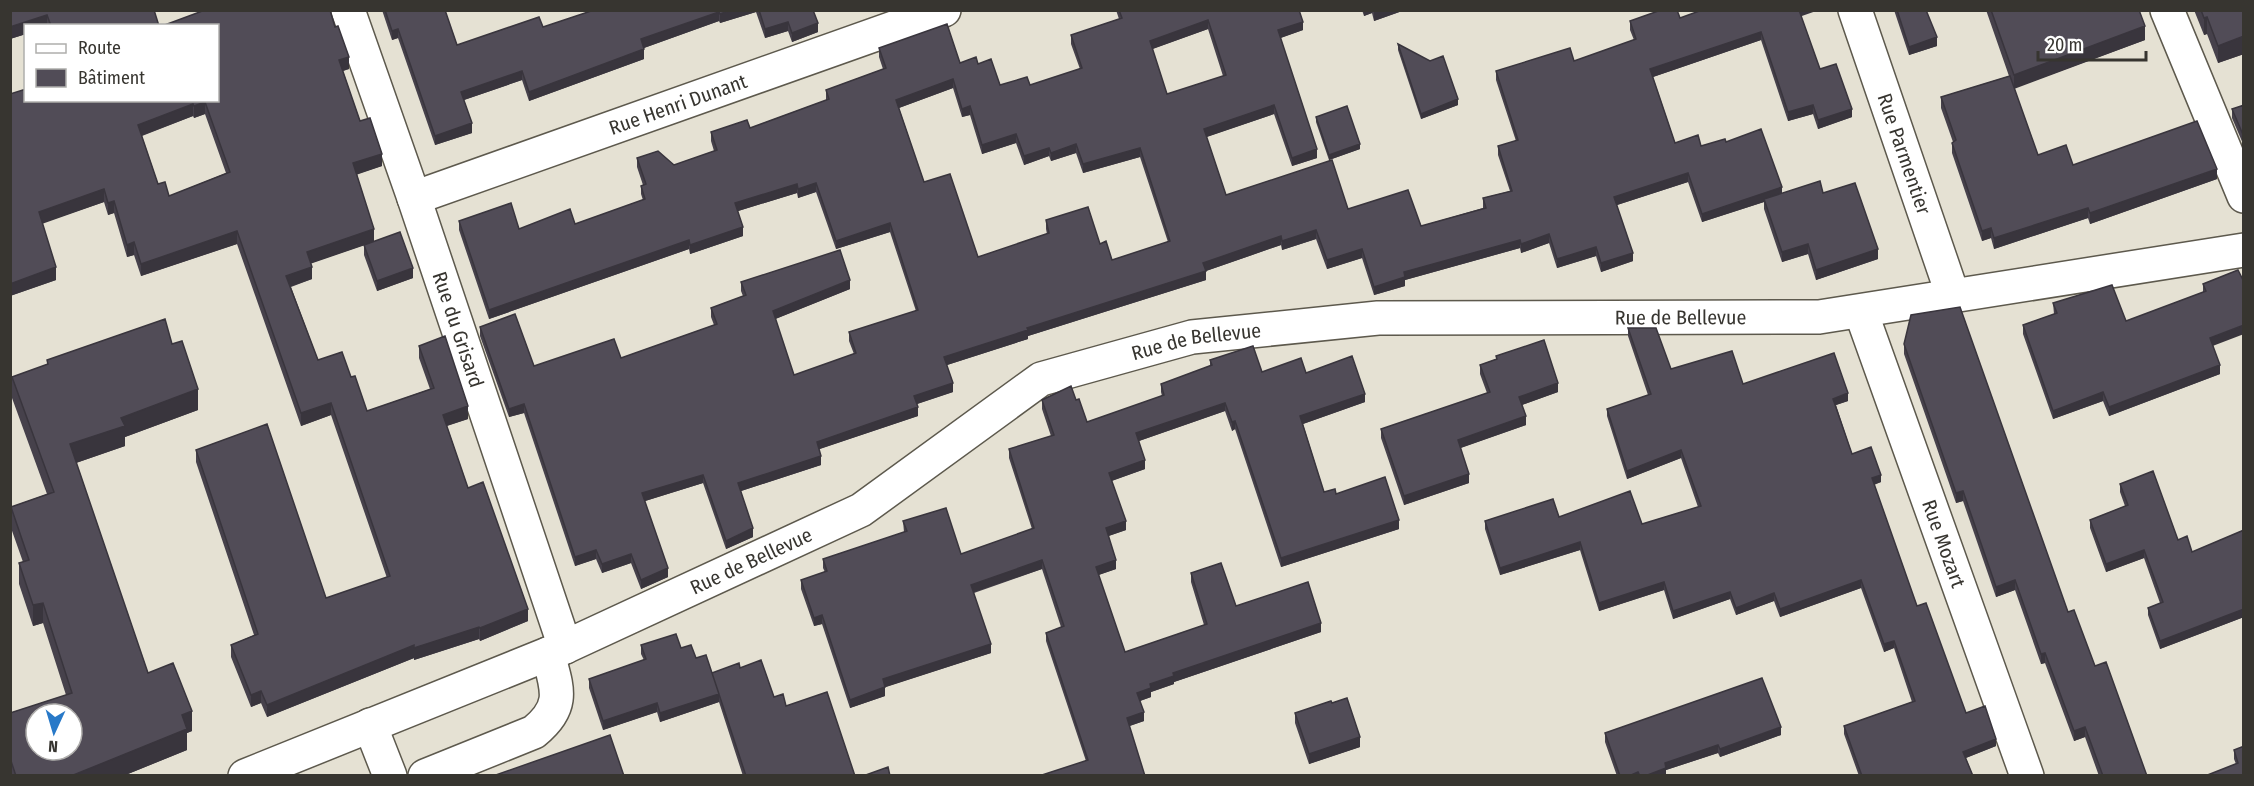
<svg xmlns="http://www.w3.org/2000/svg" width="2254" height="786" viewBox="0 0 2254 786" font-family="'Fira Sans Condensed',sans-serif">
<rect width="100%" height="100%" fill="#e5e1d3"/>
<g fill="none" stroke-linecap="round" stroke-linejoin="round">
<g stroke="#5d594d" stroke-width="36">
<g id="minor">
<path id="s1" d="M348,10L414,198L565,647"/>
<path id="s2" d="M1855,10L1953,296"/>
<path d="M2167,10L2244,196"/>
<path id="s3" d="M414,198L944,10"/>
<path id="s4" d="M1861,312L2027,776"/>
<path d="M370,725L390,776"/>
<path id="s5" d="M245,776L565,647L861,510L1041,379L1192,337L1378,318L1819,317L2244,250"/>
<path d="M425,776L534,732C566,706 557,688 548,654"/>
</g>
</g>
<use href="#minor" stroke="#fff" stroke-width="33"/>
</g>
<path fill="#46414b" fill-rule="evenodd" d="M10,10L159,26H26V34L10,39Z
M382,10H445L457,45L543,27L594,10H813L818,32L792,42L788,31L765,38L756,12L720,23L719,21L644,48V59L529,101L522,80L464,100L472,133L435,145L398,38L392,40Z
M1116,10H1302L1299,12L1303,30L1280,38L1317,158L1292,166L1274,114L1206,137L1226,195L1348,209L1421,226L1483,208V198L1510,191L1498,155V146L1516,141L1496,80V71L1574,61L1634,40L1630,30V21L1680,18L1801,16L1820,69L1852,117L1818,129L1813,114L1788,121L1761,40L1653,77L1675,143L1701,146L1726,142L1782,193H1823L1878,259L1816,280L1808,254L1782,262L1764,209V202L1702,222L1688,182L1617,205L1633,261L1601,272L1596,256L1557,268L1549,243L1521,253L1520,248L1405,280V286L1374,295L1362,258L1327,269L1316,239L1282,250L1281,245L1206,271V280L1028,336V339L947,365L953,392L917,404L918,416L819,449L821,465L741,491L753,537L726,549L703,483L645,501L668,577L641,589L631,563L602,573L596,559L575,566L524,413L509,417L480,336V327L534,366L621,358L714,325L711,317V308L743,296L741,291V282L850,289L775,319L794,375L854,354L849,341V332L916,311L890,232L836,249L816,192L798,198L797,193L738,211L743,236L690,254L689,249L489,319L459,230V221L519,229L575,224L643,200L641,194V186L643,185L637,167V158L674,165L714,151L711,141V132L750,128L826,100V90L883,69L879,57V48L960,63L978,64L1000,85H1030L1080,69L1071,44V35L1119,19ZM1208,29L1223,76L1167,94L1152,49ZM953,88L962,117L970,115L982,154L1016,143L1024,165L1049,156L1051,161L1076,153L1083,173L1140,157L1168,242L1112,260L1100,244L1046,220V229L1047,234L978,257L924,182L899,108Z
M1362,10H1405L1374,21L1372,13L1364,16Z
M1894,10H1926L1937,46L1909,55Z
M1986,10H2139L2145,40L2014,88L2038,155L2073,165L2217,179L2090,224L2088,218L1994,249L1991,238L1982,241L1952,153V143L1953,142L1941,108V97L2009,76Z
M2194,10H2244V54L2218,63L2207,34L2204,35Z
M1398,44L1458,105L1421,119L1398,50Z
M349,69L343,71L360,121L382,166L357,174L374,241L413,278L377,291L364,255V245L311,263L312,279L291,287L318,360L351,377L367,411L430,389L419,358V346L468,419L447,426L468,488L528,621L480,641L479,639L414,660V658L267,717L261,703L251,707L231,657V645L254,635L196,462V450L326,598L387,578L331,415L301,426L237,244L141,276L134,255L127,257L114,213L108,215L104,202L42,223L56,280L10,296V94ZM205,114L226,173L169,196L158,184L142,136L193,116L194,118Z
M2244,105V146L2232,118V109Z
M1316,117L1360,149L1329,160L1316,122Z
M2238,270L2213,346L2220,374L2109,416L2103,401L2053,419L2023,334V325L2054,314L2053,303L2126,321L2203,293V284Z
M1628,328L1671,369L1743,384L1848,401L1836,405L1852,454L1881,482L1874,485L1917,606L1966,713L1996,746L1966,758L1973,776H1859L1844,734V726L1912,702L1894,648L1884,652L1861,588L1780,617L1774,601L1736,615L1730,599L1673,619L1664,590L1599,611L1580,550L1500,575L1485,529V521L1559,517L1642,524L1698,507L1681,458L1627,479L1607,416V409L1648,395L1628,336Z
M172,344L198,410L125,437V446L76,463L148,673L192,731L187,733V750L123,776H10V713L66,695L43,623L33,626L19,584V563L23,562L11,528V507L47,494L12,398V377L47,365V360Z
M1904,344L2068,612L2147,776H2099L2085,737L2074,741L2045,663L2041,664L2015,590L1996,597L1963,501L1956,503L1904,354Z
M1496,356L1558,392L1522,405L1526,425L1460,448L1469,483L1404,505L1381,438V429L1487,393L1480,374V365L1496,359Z
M1210,360L1262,372L1306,373L1365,402L1303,424L1324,492L1336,494L1399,529L1281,567L1235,429L1232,431L1225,411L1139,441L1145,469L1111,481L1126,530L1108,536L1116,569L1098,575L1125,652L1204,625L1191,582V573L1236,606L1321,632L1174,682V684L1151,692V697L1140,701L1144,721L1129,726L1145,776L1086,761L1046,641V633L1061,627L1042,569L974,593L991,653L885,687V696L850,708L822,624L814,626L801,589V580L825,572L823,568V559L904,532L903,521L961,554L1032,529L1009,458V449L1051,436L1042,409V400H1076L1087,422L1162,396L1161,392V384L1210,366Z
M2120,484L2192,552L2244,530V617L2160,649L2148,615V608L2160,603L2144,558L2106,572L2090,528V520L2125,506L2120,492Z
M641,645L681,648L696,658L712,673L740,668L774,697L786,706L855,776H743L719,702L660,722L657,712L603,730L589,688V679L644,660L641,654Z
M1295,713L1360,747L1309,764L1295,723Z
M1605,733L1781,735L1720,757L1718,753L1666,770V776H1617L1605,742Z
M2234,750L2244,776L2236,764L2234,759Z"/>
<path fill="#39353d" d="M731,10H756V12L720,23V14Z
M1364,10H1372V13L1364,16Z
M1379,10H1405L1374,21V12Z
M1799,10H1819L1799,17Z
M719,12V21L641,49V39Z
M47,15V26H26V34L10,39V27Z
M2207,17V34L2204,35V18Z
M1208,20V29L1150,50V41Z
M788,22V31L765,38V29Z
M1303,22V30L1278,39V30Z
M818,23V32L792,42V33Z
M2145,26V40L2014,89V75Z
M398,29V38L392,40V31Z
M1761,32V40L1650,78V69Z
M2244,36V54L2218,63V46Z
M1937,37V46L1909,55V47Z
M644,49V59L529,101V92Z
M349,57V69L339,72V60Z
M522,71V80L461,101V92Z
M953,79V88L896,109V100Z
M1458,99V105L1421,119V114Z
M205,102V114L194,118V106Z
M193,104V116L138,137V125Z
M1274,105V114L1204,138V129Z
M1813,105V114L1788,121V112Z
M970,106V115L962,117V109Z
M1852,109V117L1818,129V120Z
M472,123V133L435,145V136Z
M1016,134V143L982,154V145Z
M1076,144V153L1051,161V153Z
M1360,144V149L1329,160V155Z
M1049,148V156L1024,165V156Z
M1140,148V157L1083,173V164Z
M1317,149V158L1292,166V158Z
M382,154V166L353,176V163Z
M2217,169V179L2090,224V213Z
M1688,173V182L1614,206V197Z
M816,183V192L798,198V189Z
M797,184V193L735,212V203Z
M1782,187V196L1764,199V202L1702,222V214Z
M104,189V202L39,225V212Z
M114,201V213L108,215V203Z
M2088,208V218L1994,249V238Z
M890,223V232L836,249V241Z
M743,227V236L690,254V245Z
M1991,228V238L1982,241V231Z
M374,229V242L307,265V252Z
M1316,230V239L1282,250V241Z
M237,231V244L141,276V264Z
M1549,234V243L1521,253V244Z
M1281,236V245L1206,271V280L1028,336V339L944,366V357L1203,263Z
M689,240V249L489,319V310Z
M1520,240V248L1405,280V286L1374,295V287L1404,272Z
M134,242V255L127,257V245Z
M1808,244V254L1782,262V252Z
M1596,247V256L1557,268V259Z
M1362,249V258L1327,269V260Z
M1878,249V259L1816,280V270Z
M1633,253V261L1601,272V263Z
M56,267V280L10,296V284Z
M312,267V279L286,288V276Z
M413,268V278L377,291V281Z
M850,280V289L773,320V311Z
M2244,325V334L2210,347V338Z
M2220,365V374L2109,416V407Z
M953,383V392L914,405V396Z
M1558,383V392L1519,406V397Z
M198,389V410L125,437V446L70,465V444L121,418Z
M2103,392V401L2053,419V411Z
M1848,393V401L1833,406V399Z
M1365,394V402L1300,425V416Z
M331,403V415L301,426V413Z
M1225,403V411L1136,442V433Z
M524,404V413L509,417V409Z
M468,406V419L443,427V415Z
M918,407V416L817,450V442Z
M1526,416V425L1458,449V440Z
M1235,421V429L1232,431V422Z
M1681,450V458L1627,479V471Z
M821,456V465L738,492V483Z
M1145,460V469L1109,482V473Z
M1469,474V483L1404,505V496Z
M703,475V483L642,502V493Z
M1881,475V482L1872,485V478Z
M1963,491V501L1956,503V493Z
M1399,520V529L1281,567V558Z
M1126,521V530L1106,537V528Z
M753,528V537L726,549V541Z
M1580,542V550L1500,575V568Z
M596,550V559L575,566V557Z
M2144,550V558L2106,572V564Z
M631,554V563L602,573V564Z
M1042,560V569L971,593V585Z
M1116,560V569L1096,576V567Z
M668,568V577L641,589V580Z
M1861,580V588L1780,617V609Z
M2015,580V590L1996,597V587Z
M1664,582V590L1599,611V603Z
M1730,592V599L1673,619V611Z
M1774,593V601L1736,615V608Z
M43,603V623L33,626V605Z
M528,609V621L480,641V628Z
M2244,609V617L2160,649V641Z
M822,615V624L814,626V618Z
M1321,623V632L1174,682V684L1151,692V697L1137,702V693L1150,684L1173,673Z
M479,627V639L414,660V648Z
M1894,641V648L1884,652V644Z
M991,644V653L883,688V679Z
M414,645V658L267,717V705Z
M2045,653V663L2041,664V654Z
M885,687V696L850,708V700Z
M261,691V703L251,707V695Z
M719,694V702L660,722V713Z
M657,703V712L603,730V721Z
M192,711V731L187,733V750L123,776H71L182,715Z
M1144,712V721L1127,727V718Z
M1781,727V735L1720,757V749Z
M2085,727V737L2074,741V731Z
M1360,737V747L1309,764V754Z
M1996,739V746L1963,759V752Z
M1718,745V753L1666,770V776H1645L1665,763Z"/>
<path fill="#514c57" stroke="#39353d" stroke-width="1.5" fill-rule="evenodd" d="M10,10H154L159,26H51L47,15L10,27Z
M205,10H330L335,27L338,26L349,57L339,60L360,121L370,118L382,154L353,163L374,229L307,252L312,267L286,276L318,360L342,352L351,377L355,376L367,411L434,388L419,346L445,336L468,406L443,415L468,488L483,482L528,609L480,628L479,627L414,648V645L267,705L261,691L251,695L231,645L258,634L196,450L267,424L326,598L390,576L331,403L301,413L237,231L141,264L134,242L127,245L114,201L108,203L104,189L39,212L56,267L10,284V94L26,89V100H218V26H162ZM205,102L230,172L169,196L165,182L158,184L138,125L193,104L194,106Z
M385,10H445L457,45L539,17L543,27L594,10H731L720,14L719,12L641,39L644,49L529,92L522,71L461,92L472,123L435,136L398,29L392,31Z
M759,10H813L818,23L792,33L788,22L765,29Z
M1119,10H1299L1303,22L1278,30L1317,149L1292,158L1274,105L1204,129L1226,195L1332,160L1348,209L1408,190L1421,226L1486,208L1483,198L1512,191L1498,146L1518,140L1496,71L1570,48L1574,61L1636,39L1630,21L1661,10H1677L1680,18L1702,10H1799L1820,69L1836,64L1852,109L1818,120L1813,105L1788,112L1761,32L1650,69L1675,143L1698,135L1701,146L1725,139L1726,142L1761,129L1782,187L1702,214L1688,173L1614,197L1633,253L1601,263L1596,247L1557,259L1549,234L1521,244L1520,240L1404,272L1405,277L1374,287L1362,249L1327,260L1316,230L1282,241L1281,236L1203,263L1206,271L1027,328L1028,330L944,357L953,383L914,396L918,407L817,442L821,456L738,483L753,528L726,541L703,475L642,493L668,568L641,580L631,554L602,564L596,550L575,557L524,404L509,409L480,327L515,314L534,366L614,339L621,358L717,324L711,308L746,295L741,282L840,250L850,280L773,311L794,375L856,353L849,332L918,310L890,223L836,241L816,183L798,189L797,184L735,203L743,227L690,245L689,240L489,310L459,221L511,203L519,229L570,209L575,224L645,199L641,186L646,184L637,158L658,151L674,165L717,150L711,132L747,120L750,128L829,99L826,90L886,68L879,48L947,24L960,63L976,57L978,64L991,59L1000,85L1027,77L1030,85L1082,68L1071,35L1122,18ZM1208,20L1226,75L1167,94L1150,41ZM953,79L962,109L970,106L982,145L1016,134L1024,156L1049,148L1051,153L1076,144L1083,164L1140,148L1170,241L1112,260L1106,241L1100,244L1088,207L1046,220L1049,233L978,257L950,174L924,182L896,100Z
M1897,10H1926L1937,37L1909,47Z
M1991,10H2139L2145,26L2014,75Z
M2201,10H2244V36L2218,46L2207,17L2204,18Z
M1398,44L1430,61L1443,56L1458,99L1421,114Z
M2010,76L2038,155L2066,145L2073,165L2197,121L2217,169L2090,213L2088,208L1994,238L1991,228L1982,231L1952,143L1956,140L1941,97Z
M2244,105V137L2232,109Z
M1347,106L1360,144L1329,155L1316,117Z
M1820,181L1823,193L1855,183L1878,249L1816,270L1808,244L1782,252L1764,199Z
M400,232L413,268L377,281L364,245Z
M2238,270L2244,282V325L2210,338L2220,365L2109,407L2103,392L2053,411L2023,325L2057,313L2053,303L2112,285L2126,321L2206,291L2203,284Z
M1960,307L2068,612L2074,610L2095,666L2106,662L2147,776H2103L2085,727L2074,731L2045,653L2041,654L2015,580L1996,587L1963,491L1956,493L1904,344L1911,315Z
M165,319L172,344L182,341L198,389L121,418L125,426L70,444L148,673L173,663L192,711L182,715L187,729L71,776H16L10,758V713L72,693L43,603L33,605L19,563L29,560L11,507L54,492L12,377L48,364L47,360ZM36,714H72V750H36Z
M1628,328H1656L1671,369L1732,351L1743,384L1834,353L1848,393L1833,399L1852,454L1871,447L1881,475L1872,478L1917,606L1926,603L1966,713L1985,706L1996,739L1963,752L1973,776H1862L1844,726L1915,701L1894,641L1884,644L1861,580L1780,609L1774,593L1736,608L1730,592L1673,611L1664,582L1599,603L1580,542L1500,568L1485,521L1553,499L1559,517L1630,491L1642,524L1701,506L1681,450L1627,471L1607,409L1651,394Z
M1544,340L1558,383L1519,397L1526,416L1458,440L1469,474L1404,496L1381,429L1490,392L1480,365L1497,359L1496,356Z
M1253,346L1262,372L1301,358L1306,373L1352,356L1365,394L1300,416L1324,492L1335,489L1336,494L1385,477L1399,520L1281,558L1235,421L1232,422L1225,403L1136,433L1145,460L1109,473L1126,521L1106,528L1116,560L1096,567L1125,652L1207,624L1191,573L1221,563L1236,606L1308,582L1321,623L1173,673L1174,676L1150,684L1151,688L1137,693L1144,712L1127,718L1145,776H1039L1088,760L1046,633L1064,626L1042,560L971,585L991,644L883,679L885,687L850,700L822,615L814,618L801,580L827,571L823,559L907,531L903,521L946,508L961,554L1034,528L1009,449L1054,435L1042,400L1071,386L1076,400L1079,399L1087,422L1164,395L1161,384L1212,365L1210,360Z
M2153,471L2178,540L2187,536L2192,552L2244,530V609L2160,641L2148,608L2163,602L2144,550L2106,564L2090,520L2128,505L2120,484Z
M676,634L681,648L691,645L696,658L706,655L719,694L660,713L657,703L603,721L589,679L646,659L641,645Z
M761,660L774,697L783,694L786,706L827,692L855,776H746L712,673L739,663L740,668Z
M1762,678L1781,727L1720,749L1718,745L1665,763L1666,768L1645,776H1640L1638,772L1629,776H1620L1605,733Z
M1347,698L1360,737L1309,754L1295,713L1331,701L1332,703Z
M610,735L624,776H493Z
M2244,746V776H2205L2238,763L2234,750Z
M888,767L890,776H863Z"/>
<g text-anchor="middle" stroke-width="6" stroke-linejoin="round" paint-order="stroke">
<g font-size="20" fill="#373530" stroke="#fff">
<text dy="7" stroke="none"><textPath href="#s3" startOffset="280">Rue Henri Dunant</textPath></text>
<text dy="7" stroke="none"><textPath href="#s2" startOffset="152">Rue Parmentier</textPath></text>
<text dy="7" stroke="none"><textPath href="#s5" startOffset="1540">Rue de Bellevue</textPath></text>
<text dy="7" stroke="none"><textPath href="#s1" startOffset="338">Rue du Grisard</textPath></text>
<text dy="7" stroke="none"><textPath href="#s5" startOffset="1054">Rue de Bellevue</textPath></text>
<text dy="7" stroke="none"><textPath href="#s4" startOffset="246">Rue Mozart</textPath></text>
<text dy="7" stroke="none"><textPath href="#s5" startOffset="550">Rue de Bellevue</textPath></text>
</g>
</g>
<rect width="2254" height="786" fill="none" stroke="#373530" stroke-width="24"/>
<rect x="24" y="24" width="195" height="78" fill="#ffffff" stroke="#afaeac" stroke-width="1.5"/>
<rect x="36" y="44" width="30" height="9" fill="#ffffff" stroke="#afaeac" stroke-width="1.5"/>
<text x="78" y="54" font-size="18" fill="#373530">Route</text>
<rect x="36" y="69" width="30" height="18" fill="#514c57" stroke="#afaeac" stroke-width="1.5"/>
<text x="78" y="84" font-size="18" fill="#373530">Bâtiment</text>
<g transform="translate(54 732) rotate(184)"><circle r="28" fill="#ffffff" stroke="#afaeac" stroke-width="1.5"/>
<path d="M0-4.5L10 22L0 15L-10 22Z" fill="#2879c8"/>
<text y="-9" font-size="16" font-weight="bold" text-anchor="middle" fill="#373530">N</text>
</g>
<path d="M2038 51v9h108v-9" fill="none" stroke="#373530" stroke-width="3"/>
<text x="2047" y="51" font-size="18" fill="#373530" stroke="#ffffff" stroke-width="4.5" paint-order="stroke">20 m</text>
</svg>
